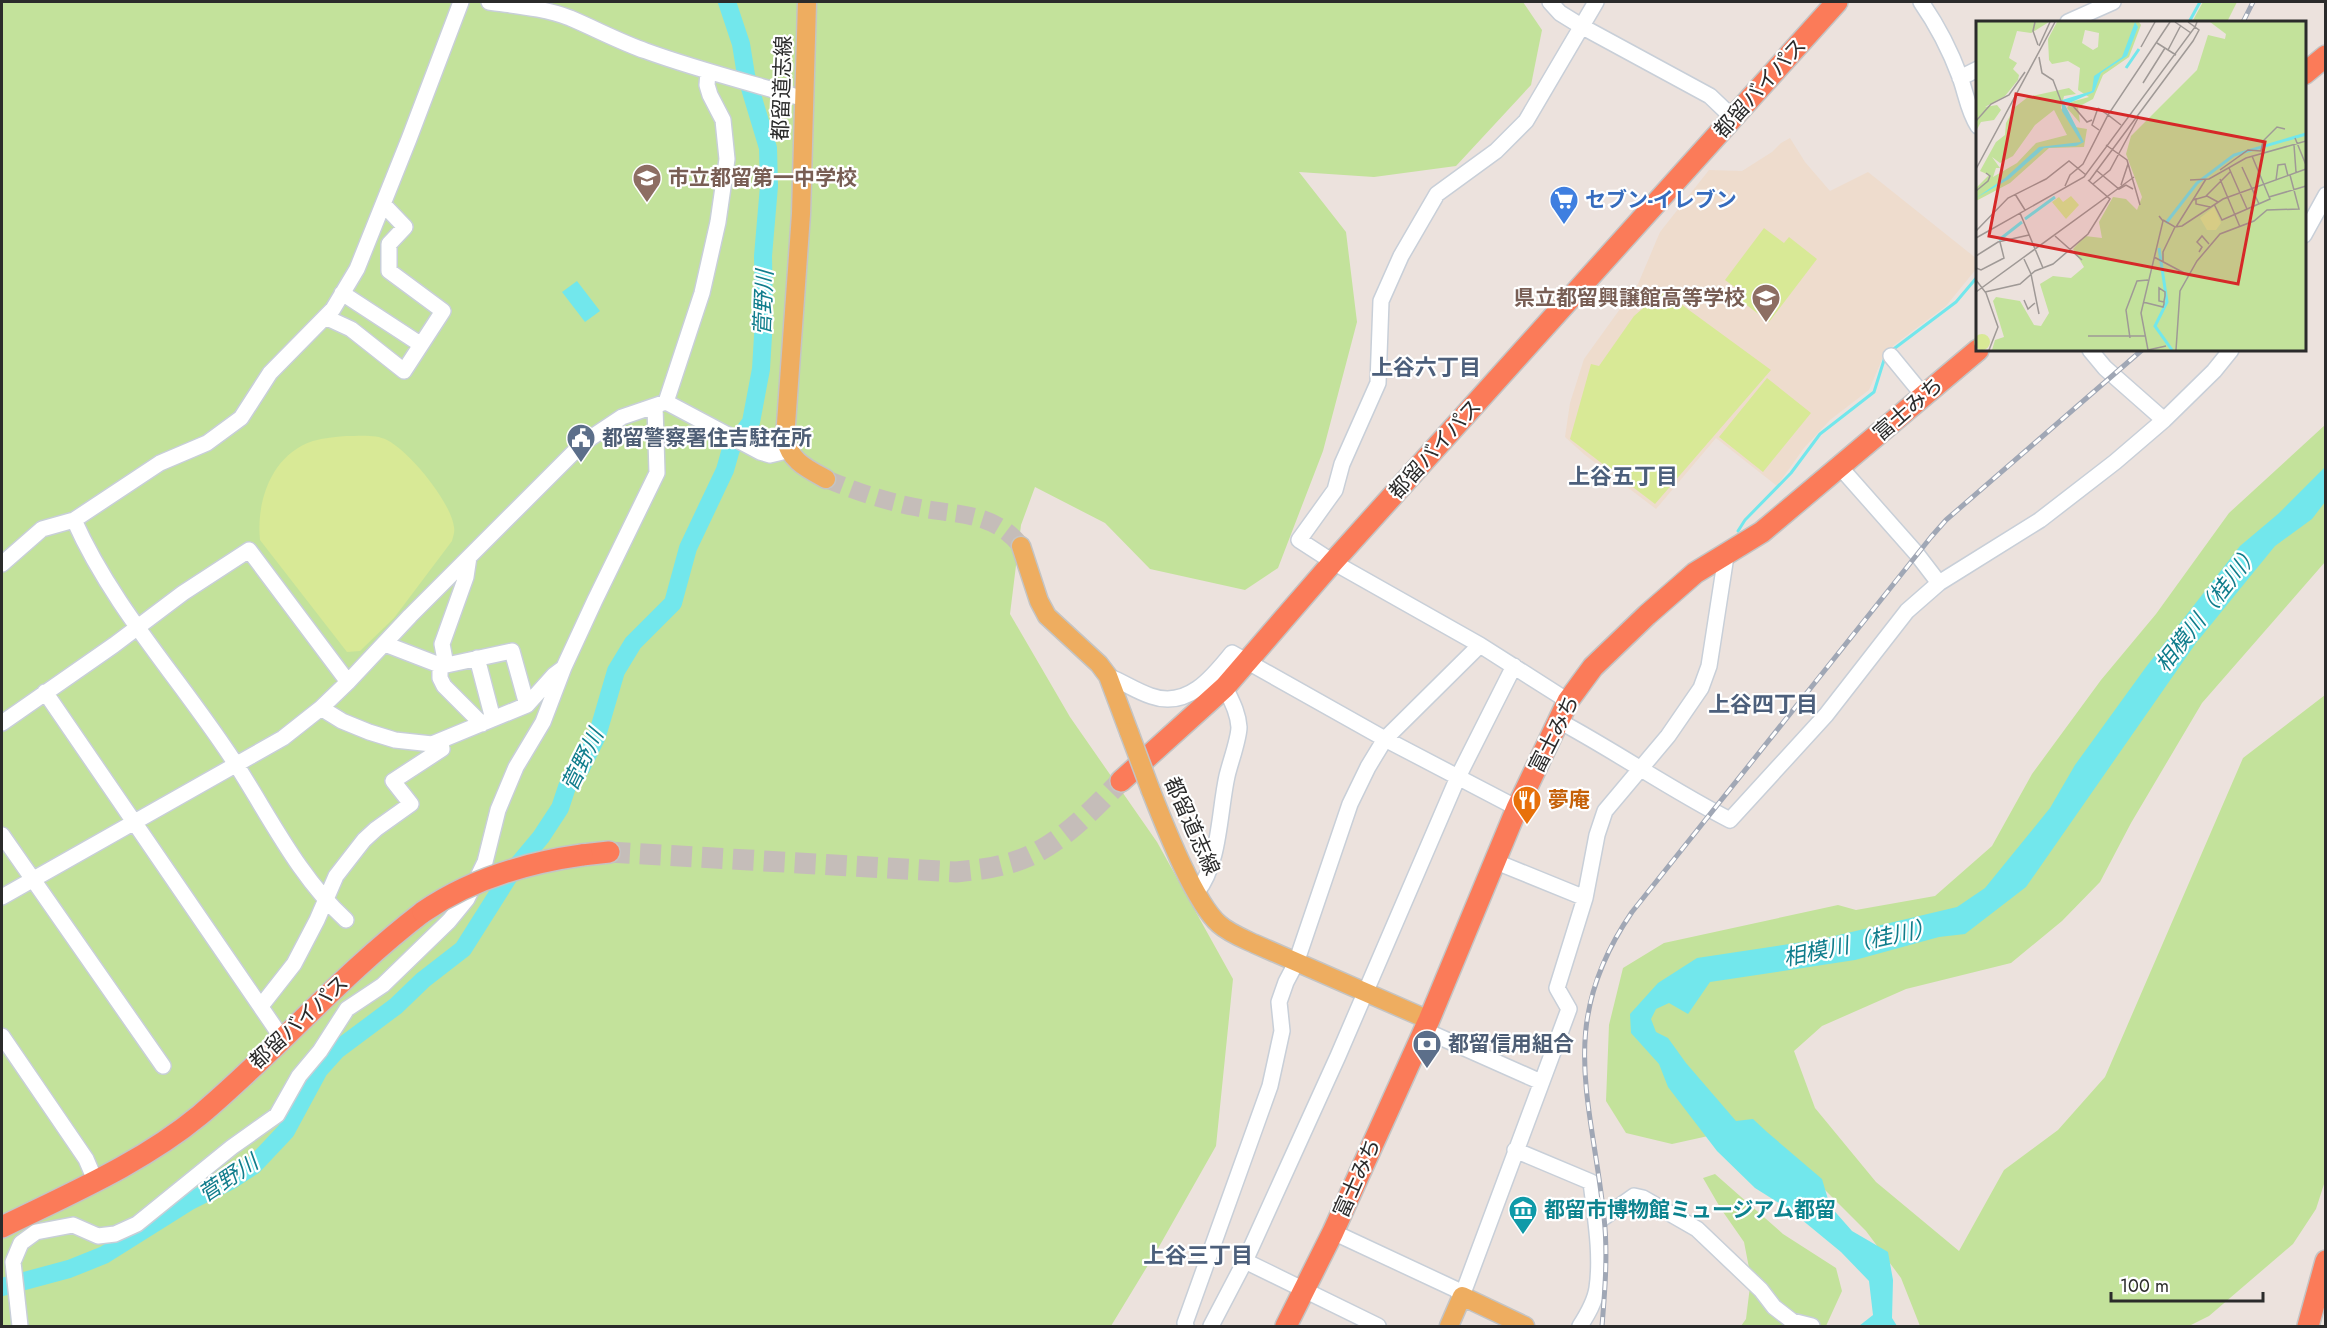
<svg xmlns="http://www.w3.org/2000/svg" width="2327" height="1328" viewBox="0 0 2327 1328" font-family="Jost,'Noto Sans JP',sans-serif">
<rect width="100%" height="100%" fill="#ece2dd"/>
<path fill="#eedccd" d="M1790,138L1805,162L1830,191L1868,172L1977,259V268L1946,306L1894,345L1883,357L1869,390L1830,420L1804,448L1777,486L1716,438L1656,509L1585,455L1565,437L1570,403L1584,359L1638,284L1660,232L1709,170L1742,171L1772,152L1781,143Z"/>
<path fill="#c3e29b" d="M2,2H1523L1542,30L1531,85L1456,166L1374,177L1299,172L1346,232L1357,322L1323,451L1278,568L1245,590L1150,569L1105,523L1035,487L1021,525L1010,614L1070,717L1157,842L1233,979L1216,1146L1156,1252L1111,1326H2Z
M2203,2H2237L2227,22H2192Z
M2325,425V562L2202,703L2131,823L2100,882L2062,921L2011,963L1906,989L1822,1026L1794,1051L1815,1108L1876,1182L1959,1251L2004,1170L2058,1130L2105,1077L2243,758L2325,695V1181L2316,1209L2293,1244L2209,1316L2189,1326H1920L1901,1278L1866,1231L1798,1163L1740,1129L1672,1144L1626,1133L1606,1101L1609,1025L1623,968L1664,943L1838,905L1856,910L1935,896L1992,846L2032,774L2101,680L2156,614L2229,513Z
M1715,1174L1783,1234L1836,1268L1842,1291L1826,1326H1741L1746,1319L1751,1278L1744,1242L1721,1209L1703,1178Z"/>
<path fill="#d8e996" d="M1764,228L1784,243L1789,237L1817,259L1769,322L1736,297L1740,291L1725,280Z
M1663,291L1771,370L1655,504L1570,439L1591,364L1599,366L1634,316Z
M1767,378L1811,413L1763,472L1719,437Z
M346,436C359,436 376,434 387,440C410,452 451,502 454,527C455,532 453,537 452,541L394,618L360,651L347,652L260,540C256,501 272,454 313,441C324,438 335,437 346,436Z"/>
<path fill="#72e7ec" d="M577,281L600,311L585,322L562,292Z
M2325,467V502L2312,519L2275,546L2196,643L2026,887L1965,934L1939,937L1855,960L1710,982L1688,1014L1669,1003L1656,1009L1651,1019L1656,1032L1668,1038L1686,1063L1736,1121L1753,1119L1767,1132L1822,1179L1830,1206L1852,1231L1888,1252L1893,1280L1892,1318L1897,1326H1859L1873,1315L1869,1281L1841,1252L1790,1210L1755,1188L1717,1151L1668,1087L1659,1064L1631,1033L1630,1014L1658,983L1697,958L1822,939L1957,907L1985,888L2050,808L2075,765L2146,667L2240,546L2278,514Z"/>
<g fill="none" stroke-linecap="round" stroke-linejoin="round">
<path stroke="#72e7ec" stroke-width="3" d="M2189,22L2200,2
M1891,351L1956,302L1978,276
M1738,531L1745,520L1791,473L1820,434L1874,392L1884,360L1887,356"/>
<path stroke="#72e7ec" stroke-width="18" d="M2,1287L69,1269L104,1255L190,1201L230,1181L253,1166L286,1131L319,1070L337,1050L396,1006L423,980L463,949L511,873L541,837L560,808L567,787L581,768L597,736L616,671L633,643L673,603L688,548L725,470L731,449L751,422L761,369L764,319L763,256L769,186L768,148L746,75L741,44L727,2"/>
<path stroke="#c5bdb9" stroke-width="18" stroke-dasharray="18 9" stroke-linecap="butt" d="M826,479C855,491 884,501 915,507C956,516 992,510 1021,546"/>
<path stroke="#c5bdb9" stroke-width="21" stroke-dasharray="21 10" stroke-linecap="butt" d="M609,852L956,872C973,870 990,869 1006,864C1053,853 1088,814 1121,781"/>
<g stroke="#c8cfd8" stroke-width="18">
<path id="minor" d="M489,2C516,6 544,8 570,18C596,29 620,42 646,51C698,70 751,83 805,99
M1550,2L1560,13L1581,26L1710,96L1732,117
M1921,2C1937,25 1950,50 1960,77C1966,93 1968,111 1978,126
M2068,22L2113,2
M1960,78L1978,69
M2304,235L2326,195
M342,293L420,344
M325,317L351,329L404,371L443,311L389,271V244L405,227L383,204
M2090,350L2105,368L2164,420
M1891,356L1923,395
M666,402L702,293L718,222L727,159L723,120L710,95L707,85L708,72
M1840,467L1916,553L1939,583
M74,520C114,610 184,683 237,766C271,819 299,877 346,920
M2,564L42,529L74,520L160,463L207,443L241,418L270,373L333,309L357,269L409,139L461,2
M385,644L442,666L512,651L527,705
M477,658L493,719
M440,665V678L444,686L482,724
M446,665L442,644L466,577L469,557
M1108,676C1123,682 1136,691 1151,696C1187,709 1212,678 1232,653L1385,739L1517,808
M45,692L282,1038
M1568,701L1480,645L1333,562L1299,540L1335,490L1342,464L1378,383L1381,301L1401,256L1437,194L1496,151L1526,121L1596,2
M321,708L342,721L369,732L395,740L432,744L527,705L554,675L562,669
M1559,721C1617,752 1671,790 1730,820L1826,715L1907,611L1939,583L2040,520L2115,462L2164,420L2214,371L2231,350
M2,723L114,645L183,593L249,550L348,682
M2,835L163,1066
M1494,861L1585,898
M1197,892C1220,863 1219,812 1227,776C1230,763 1239,739 1239,727C1238,712 1231,700 1225,687
M2,897L283,738L321,708L348,682L410,616L583,443L622,417L666,402L760,452L770,455L787,451
M261,1006L294,964L317,920L336,876L364,840L376,829L411,804L393,781L442,749L441,741
M1424,1030L1541,1082
M2,1036L86,1159L95,1180
M1515,1150L1591,1182C1595,1216 1602,1254 1597,1288C1595,1302 1587,1315 1580,1326
M1596,1223L1634,1196L1643,1198L1697,1229L1761,1290L1774,1307L1792,1321L1812,1326
M1333,1232L1455,1289L1462,1296L1569,1009L1557,988L1585,898L1597,835L1605,811L1668,736L1701,688L1709,666L1726,556
M1245,1261L1378,1326
M20,1326L13,1262L21,1243L36,1232L73,1225L98,1236L115,1234L137,1224L232,1147L277,1115L299,1076L320,1051L347,1009L383,985L449,921L467,899L485,862L498,810L516,767L543,722L564,667L595,600L657,473L655,406
M1186,1326L1185,1323L1270,1086L1282,1031L1279,1002L1286,982L1296,963L1350,804L1368,767L1385,739L1480,645
M1211,1326L1245,1261L1338,1056L1458,777L1514,666"/>
</g>
<g stroke="#c4c4c4" stroke-width="21">
<path id="major" d="M807,2L801,214L785,438C790,461 806,468 826,479
M1021,546L1039,601L1047,616L1099,664L1108,676L1129,732
M1151,791C1164,824 1194,902 1219,924C1229,933 1242,938 1255,944L1429,1020
M1449,1326L1462,1296L1525,1326"/>
</g>
<g stroke="#c4c4c4" stroke-width="24">
<path id="highway" d="M2304,74L2326,56
M1121,781L1225,687L1333,562L1837,2
M582,855L609,852
M2,1227C69,1194 142,1163 200,1115C277,1050 343,973 423,912
M1286,1326L1333,1232L1429,1020L1517,808L1568,701L1593,667L1647,615L1695,573L1762,532L1978,350
M2308,1326L2326,1261"/>
</g>
<use href="#minor" stroke="#fff" stroke-width="15"/>
<use href="#major" stroke="#eead60" stroke-width="18"/>
<use href="#highway" stroke="#fb7b59" stroke-width="21"/>
<g stroke="#a0a7b5" stroke-width="5">
<path id="rail" d="M2243,22L2253,2
M1602,1326C1605,1290 1608,1253 1604,1217C1591,1096 1556,1023 1632,912L1931,537L1946,520L2142,350"/>
</g>
<use href="#rail" stroke="#fff" stroke-width="3" stroke-dasharray="9" stroke-linecap="butt"/>
<g stroke="#c4c4c4" stroke-width="21" stroke-linecap="butt">
<path id="major-bridge" d="M1129,732L1151,791"/>
</g>
<g stroke="#c4c4c4" stroke-width="24" stroke-linecap="butt">
<path id="highway-bridge" d="M423,912C471,879 525,863 582,855"/>
</g>
<use href="#major-bridge" stroke="#eead60" stroke-width="18"/>
<use href="#highway-bridge" stroke="#fb7b59" stroke-width="21"/>
</g>
<defs>
<g id="school-pin" transform="scale(1.5)"><path d="M0 17L-7.5 6A9.5 9.5 0 1 1 7.5 6Z" fill="#8d6e63" stroke="#fff"/><path d="M0-5L7-2L0 1L-7-2ZM-4 1L0 2.5L4 1V4Q0 6-4 4Z" fill="#fff"/></g>
<g id="supermarket-pin" transform="scale(1.5)"><path d="M0 17L-7.5 6A9.5 9.5 0 1 1 7.5 6Z" fill="#3f7fe0" stroke="#fff"/><path d="M-6-5.5h2.5l.6 2H6L4.5 2H-2.5L-4.4-4H-6ZM-1.5 3.2a1.3 1.3 0 1 0 .1 0ZM3 3.2a1.3 1.3 0 1 0 .1 0Z" fill="#fff"/></g>
<g id="civic-pin" transform="scale(1.5)"><path d="M0 17L-7.5 6A9.5 9.5 0 1 1 7.5 6Z" fill="#5c6f8a" stroke="#fff"/><path d="M-.6-6.5H3V-4.5H.6V-3L4-1V1h2V6H-6V1h2V-1L-.6-3ZM-1.2 2.5V6h2.4V2.5Z" fill="#fff"/></g>
<g id="restaurant-pin" transform="scale(1.5)"><path d="M0 17L-7.5 6A9.5 9.5 0 1 1 7.5 6Z" fill="#e8710a" stroke="#fff"/><path d="M-5-6h1v4h1v-4h1v4h1v-4h1v5L-1.5 .5V6h-2V.5L-5-1ZM5-6V6H3V1.5H1.5Q1.5-4 5-6Z" fill="#fff"/></g>
<g id="bank-pin" transform="scale(1.5)"><path d="M0 17L-7.5 6A9.5 9.5 0 1 1 7.5 6Z" fill="#5c6f8a" stroke="#fff"/><path d="M-6-4H6V4H-6ZM0-2.3a2.3 2.3 0 1 0 0 4.6a2.3 2.3 0 1 0 0-4.6Z" fill="#fff"/></g>
<g id="museum-pin" transform="scale(1.5)"><path d="M0 17L-7.5 6A9.5 9.5 0 1 1 7.5 6Z" fill="#0f9aa8" stroke="#fff"/><path d="M0-6L6-3V-2H-6V-3ZM-5-1h2V3h-2ZM-1-1h2V3h-2ZM3-1h2V3H3ZM-6 4H6V6H-6Z" fill="#fff"/></g>
</defs>
<g fill-rule="evenodd">
<use href="#school-pin" x="647" y="178"/>
<use href="#supermarket-pin" x="1564" y="200"/>
<use href="#school-pin" x="1766" y="298"/>
<use href="#civic-pin" x="581" y="438"/>
<use href="#restaurant-pin" x="1527" y="800"/>
<use href="#bank-pin" x="1427" y="1044"/>
<use href="#museum-pin" x="1523" y="1210"/>
</g>
<g text-anchor="middle" stroke-width="4.5" stroke-linejoin="round" paint-order="stroke">
<g font-size="21" fill="#2b2b2b" stroke="#fff">
<text transform="translate(782 88) rotate(-88)" y="7">都留道志線</text>
<text transform="translate(1760 88) rotate(-48)" y="7">都留バイパス</text>
<text transform="translate(1908 409) rotate(-41)" y="7">富士みち</text>
<text transform="translate(1435 449) rotate(-48)" y="7">都留バイパス</text>
<text transform="translate(1554 734) rotate(-63)" y="7">富士みち</text>
<text transform="translate(1192 826) rotate(66)" y="7">都留道志線</text>
<text transform="translate(299 1022) rotate(-43)" y="7">都留バイパス</text>
<text transform="translate(1357 1178) rotate(-66)" y="7">富士みち</text>
</g>
<g font-size="21" font-weight="bold" fill="#785e54" stroke="#fff" text-anchor="start">
<text x="668" y="185">市立都留第一中学校</text>
<text x="1745" y="305" text-anchor="end">県立都留興譲館高等学校</text>
</g>
<g font-size="21" font-weight="bold" fill="#366cbe" stroke="#fff" text-anchor="start">
<text x="1585" y="207">セブン-イレブン</text>
</g>
<g font-size="21" font-weight="bold" fill="#4e5e75" stroke="#fff" text-anchor="start">
<text x="602" y="445">都留警察署住吉駐在所</text>
<text x="1448" y="1051">都留信用組合</text>
</g>
<g font-size="21" font-weight="bold" fill="#c56008" stroke="#fff" text-anchor="start">
<text x="1548" y="807">夢庵</text>
</g>
<g font-size="21" font-weight="bold" fill="#0d838f" stroke="#fff" text-anchor="start">
<text x="1544" y="1217">都留市博物館ミュージアム都留</text>
</g>
<g font-size="22" font-style="italic" fill="#107d8c" stroke="#fff">
<text transform="translate(763 303) rotate(-88)" y="8">菅野川</text>
<text transform="translate(2207 608) rotate(-52)" y="8">相模川（桂川）</text>
<text transform="translate(582 760) rotate(-64)" y="8">菅野川</text>
<text transform="translate(1859 942) rotate(-12)" y="8">相模川（桂川）</text>
<text transform="translate(228 1178) rotate(-34)" y="8">菅野川</text>
</g>
<g font-size="22" font-weight="bold" fill="#4c5f7b" stroke="#fff">
<text x="1426" y="375">上谷六丁目</text>
<text x="1623" y="484">上谷五丁目</text>
<text x="1763" y="712">上谷四丁目</text>
<text x="1198" y="1263">上谷三丁目</text>
</g>
</g>
<g transform="translate(1976 21)">
<rect width="330" height="330" fill="#ece2dd"/>
<path d="M0,1H73L55,12L41,10L33,37L41,42L37,48L43,54L42,59L29,75L9,86L21,84L25,89L18,99L5,101L0,110ZM81,1H163L165,4L153,36L127,54L117,78L102,86L104,102L91,87L95,81L113,76L102,69L104,47L92,40L76,43L73,39L72,18ZM109,9L123,12L122,26L117,29L106,22ZM234,1H330V329H16L19,319L28,316L17,280L20,276L44,280L58,304L65,305L73,292L64,263L77,255L95,257L108,246L97,228L109,215L126,217L123,201L137,176L150,178L161,189L166,176L150,133L155,115L221,49L232,14L249,18L250,13ZM93,67L100,73L88,75L85,87L99,106L111,108L108,126L73,127L34,162L0,180V167L13,154L4,150L20,121L29,114L30,102L39,86L52,76ZM78,89L91,114L60,122L41,142L17,156L20,147H24L16,136L24,142L37,135L59,104Z" fill="#c3e29b" fill-rule="evenodd"/>
<path d="M95,175L103,184L90,198L76,181L83,176L87,181ZM238,186L245,202L240,209H231L224,197ZM-2 321a8 8 0 1 1 16 0a8 8 0 1 1-16 0Z" fill="#d8e996"/>
<path d="M159,1L162,6L151,35L125,52L118,71L89,84L108,121L100,125L68,127L33,158L0,177L29,157L63,126L105,121L86,90V79L116,70L118,55L146,36Z" fill="#72e7ec"/>
<path fill="none" stroke="#72e7ec" stroke-width="3" d="M150,47L163,28M49,198L79,176M190,202L221,162L258,134L330,113M23,219L46,201M183,227L191,281L179,305L196,329"/>
<path fill="none" stroke="#9f9996" stroke-width="1.5" d="M59,1L57,10L62,24M199,1L215,12M181,22L200,34M63,25L74,1M165,26L179,1M192,29L205,4M63,36L66,52L77,59L85,80L97,85L111,101L116,99M167,62L189,27M122,87L116,104L123,109M122,87L132,94L194,1M0,100L15,83L33,74L49,51M319,117L330,144M130,124L151,139L164,184M318,124L320,151M266,146L283,183M253,147L271,188M0,148L79,1M120,149L143,168L150,164L157,168M244,149L272,129L285,130L287,120L301,106L309,108M244,158L264,206M214,159L233,158L270,137L330,120M300,159L302,144L309,143L312,155M113,160L217,20L223,9L219,6L221,1M117,163L134,149L162,97M145,164L152,143M89,165L94,154L107,143L132,94L145,104M0,170L12,160L14,155L10,152M39,173L49,189M230,175L255,150M293,176L330,165M220,177V183L234,186M217,179L231,175L242,181M238,183L246,199L294,178L276,135M44,192L67,247M187,199L199,206L206,205L247,178L330,148M200,206L230,158M0,210L32,177L70,158L93,140L110,154M79,215L106,239M0,217L108,156L219,6L212,1M223,231L226,226L221,221L226,215L233,223M0,235L22,221L53,214M178,236L212,254M48,238L55,253L63,293M187,241V231L199,206M0,247L5,249L28,237L24,221M0,259L10,272L22,306L13,329M0,271L158,156M9,271L44,263L59,250L77,243L112,213L134,178L112,159M48,279L52,288L59,282M167,281L187,286L188,283V280L189,275V271L183,267V280L188,281M112,315H169M154,317L150,289L161,260L172,259M172,329L190,325M172,329L165,292L187,200L183,195M200,329L204,270L221,240L244,213L278,200L291,189L323,188L314,154"/>
<path fill="#d62828" fill-opacity="0.15" stroke="#d62828" stroke-width="3" d="M40,73L289,121L262,263L13,215Z"/>
<rect width="330" height="330" fill="none" stroke="#2b2b2b" stroke-width="3"/>
</g>
<rect width="2327" height="1328" fill="none" stroke="#2b2b2b" stroke-width="6"/>
<path d="M2111 1292v9h152v-9" fill="none" stroke="#2b2b2b" stroke-width="3"/>
<text x="2120" y="1292" font-size="18" fill="#2b2b2b" stroke="#ffffff" stroke-width="4.5" paint-order="stroke">100 m</text>
</svg>
